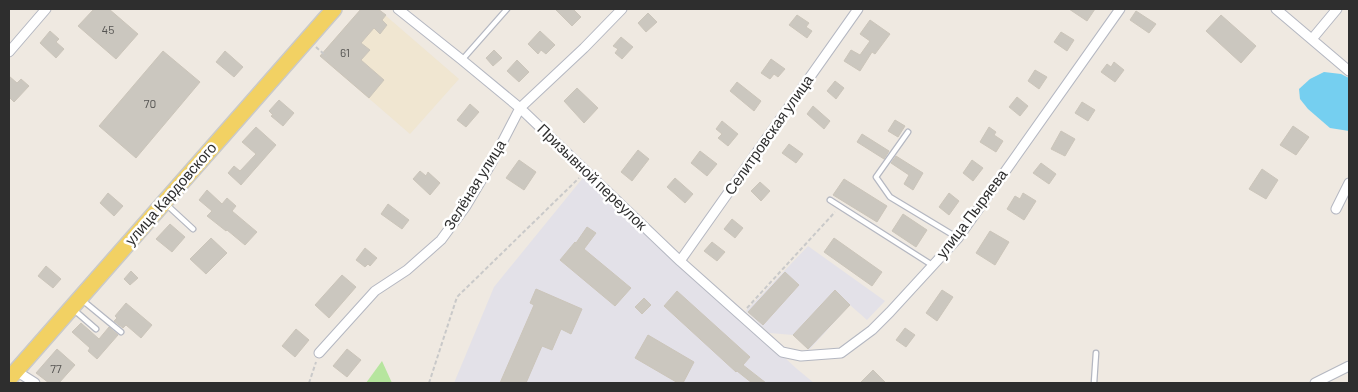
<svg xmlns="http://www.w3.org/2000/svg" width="1358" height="392" viewBox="0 0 1358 392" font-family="Barlow,sans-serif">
<rect width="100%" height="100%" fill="#efe9e1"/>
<path fill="#e3e1e8" d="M586,174L797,369L814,383H454L494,287Z
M808,246L885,301L867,320L850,305L809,350L793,335L769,333L746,311Z"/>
<path fill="#f0e6d1" d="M361,9H378L459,79L410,134L320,56Z"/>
<path fill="#b6e59e" d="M382,361L392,383H366Z"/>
<path fill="#75cff0" d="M1324,72L1341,74L1349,78V131L1330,128L1308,109L1300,99L1299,89L1310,79Z"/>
<path fill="#cbc7bf" stroke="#cbc5ba" d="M94,9H109L138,34L116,59L78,26Z
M361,9H378L386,15L382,20L387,25L380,34L374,28L361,43L370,50L361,60L384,80L369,98L320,56Z
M555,9H573L581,17L572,26Z
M1069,9H1095L1087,21Z
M1136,11L1156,24L1149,33L1130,20Z
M648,13L657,22L646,32L638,23Z
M797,15L809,23L806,27L812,31L807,38L789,25Z
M1221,15L1256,46L1241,63L1206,31Z
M870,20L890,34L875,54L872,52L860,71L844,61L851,50L860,55L870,41L860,34Z
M50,31L59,39L56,42L64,49L56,58L40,43Z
M540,31L555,45L546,54L541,50L538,54L528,44Z
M1061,32L1074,40L1067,51L1054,42Z
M621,37L633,47L622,59L615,53L618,49L613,46Z
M494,50L502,58L493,66L486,58Z
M163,51L200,82L136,158L99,126Z
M225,51L243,67L234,77L216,62Z
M771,59L785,69L778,77L774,74L770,79L761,73Z
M517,60L529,72L519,82L507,71Z
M1114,62L1124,70L1115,82L1101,72L1107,64L1111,67Z
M1035,70L1047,77L1039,89L1028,81Z
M9,76L17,83L21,79L29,86L14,102L9,97Z
M835,81L844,88L836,99L827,91Z
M737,82L761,101L754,111L730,91Z
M577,88L598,108L584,123L564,101Z
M1017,97L1028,106L1020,116L1009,107Z
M279,100L294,113L283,126L271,116L273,115L269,111Z
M1082,102L1095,110L1088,121L1075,113Z
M470,104L479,112L466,127L457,120Z
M813,106L830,121L824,129L807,114Z
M895,120L905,126L898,137L888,131Z
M722,121L738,134L728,146L718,138L722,134L716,129Z
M1293,126L1309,137L1296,155L1280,145Z
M256,127L276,145L241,185L228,173L234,166L240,171L256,154L242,142Z
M989,127L996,132L994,135L1003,141L996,152L980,142Z
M1061,131L1075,139L1065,156L1051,149Z
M862,134L889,151L884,159L857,142Z
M789,144L803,154L796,163L782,153Z
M638,150L649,159L632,181L621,172Z
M700,151L717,164L707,176L691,163Z
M896,156L923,173L913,190L904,184L909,175L891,163Z
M519,160L536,172L524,190L506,178Z
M972,160L983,168L973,181L963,173Z
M1041,163L1056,174L1049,184L1033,173Z
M1262,169L1278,180L1266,199L1249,189Z
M420,171L426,176L428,172L440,183L430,195L413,179Z
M675,178L693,194L685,203L667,187Z
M844,179L887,206L877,222L833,195Z
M760,182L770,191L761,201L751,191Z
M207,190L222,204L227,198L236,206L232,211L257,232L245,245L227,230L226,231L207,216L212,211L199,200Z
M108,193L123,206L114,216L100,203Z
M949,193L959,201L949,215L939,207Z
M1023,193L1036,201L1024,220L1007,209L1015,196L1020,199Z
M388,204L409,220L402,229L381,214Z
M903,214L927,230L916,247L892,231Z
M732,219L743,228L735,238L724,229Z
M170,224L185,237L172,252L156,239Z
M587,227L596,233L584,249L631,288L615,306L560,260L575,242L576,243Z
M990,231L1009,242L995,265L976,253Z
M211,238L227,253L206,274L190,259Z
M834,238L882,272L872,286L824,252Z
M712,242L725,252L717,261L704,251Z
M365,248L377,258L370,266L368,264L365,267L356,260Z
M46,266L61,279L53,288L38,276Z
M131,271L138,278L130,285L124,279Z
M785,272L799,285L763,325L748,312Z
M342,275L356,287L329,318L315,305Z
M536,289L582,309L571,334L561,329L552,350L542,346L526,383H500L534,305L530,303Z
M835,290L850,305L808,349L793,335Z
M942,290L953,297L937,321L926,313Z
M677,291L750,357L743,365L766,383H752L737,371L736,372L664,306Z
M644,298L651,305L642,314L635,307Z
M126,303L152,325L141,338L126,325L123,328L114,321L117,318L115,316Z
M81,323L99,339L109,327L118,335L97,359L88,351L90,348L72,332Z
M905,328L915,335L906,347L896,340Z
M296,329L309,340L295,357L282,346Z
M648,335L694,362L683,383H678L635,358Z
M57,349L75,365L59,383H49L36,373Z
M347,349L361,360L347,377L333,366Z
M873,370L886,383H860Z"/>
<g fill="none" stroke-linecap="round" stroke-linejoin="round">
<g stroke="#b4b7c1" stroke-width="7">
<path id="service" d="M462,60L507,9
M908,132L876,177L890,197L958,238
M830,200L932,265
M167,205L193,229
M81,299L121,332
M73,309L96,329
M1094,383L1096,353"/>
</g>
<g stroke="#b4b7c1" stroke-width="11">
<path id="minor" d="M398,9L462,60L520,108L680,261L782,352L801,356L841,353L872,330L890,312L958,238L1120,9
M1276,9L1349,71
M1312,39L1337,9
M9,52L46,9
M1336,209L1349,183
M680,261L858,9
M319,353L375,291L407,270L441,240L466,206L491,164L520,108L584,48L622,9
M16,371L35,383
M1315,383L1349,366"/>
</g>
<g stroke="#c9c9c9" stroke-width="18">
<path id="primary" d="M9,379L334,9"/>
</g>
<path stroke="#c9c9c9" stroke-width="2" stroke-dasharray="4 2.5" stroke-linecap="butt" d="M316,47L326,56
M747,308L835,212
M309,383L316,362
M429,383L457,297L579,178"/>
<use href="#service" stroke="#fff" stroke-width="4.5"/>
<use href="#minor" stroke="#fff" stroke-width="9"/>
<use href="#primary" stroke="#f2d163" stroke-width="15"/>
</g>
<g text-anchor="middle" stroke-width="5" stroke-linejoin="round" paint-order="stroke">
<g font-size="12" fill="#555452">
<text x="108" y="34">45</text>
<text x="345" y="57">61</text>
<text x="150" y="108">70</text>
<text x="56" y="373">77</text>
</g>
<g font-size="15" fill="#2e2e2e" stroke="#fff">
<text transform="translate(769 135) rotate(-55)" y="5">Селитровская улица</text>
<text transform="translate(592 177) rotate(44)" y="5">Призывной переулок</text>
<text transform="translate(475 185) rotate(-58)" y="5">Зелёная улица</text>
<text transform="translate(171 194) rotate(-49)" y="5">улица Кардовского</text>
<text transform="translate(972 214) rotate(-53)" y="5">улица Пыряева</text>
</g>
</g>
<rect width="1358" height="392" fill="none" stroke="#2e2e2e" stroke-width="20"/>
</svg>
